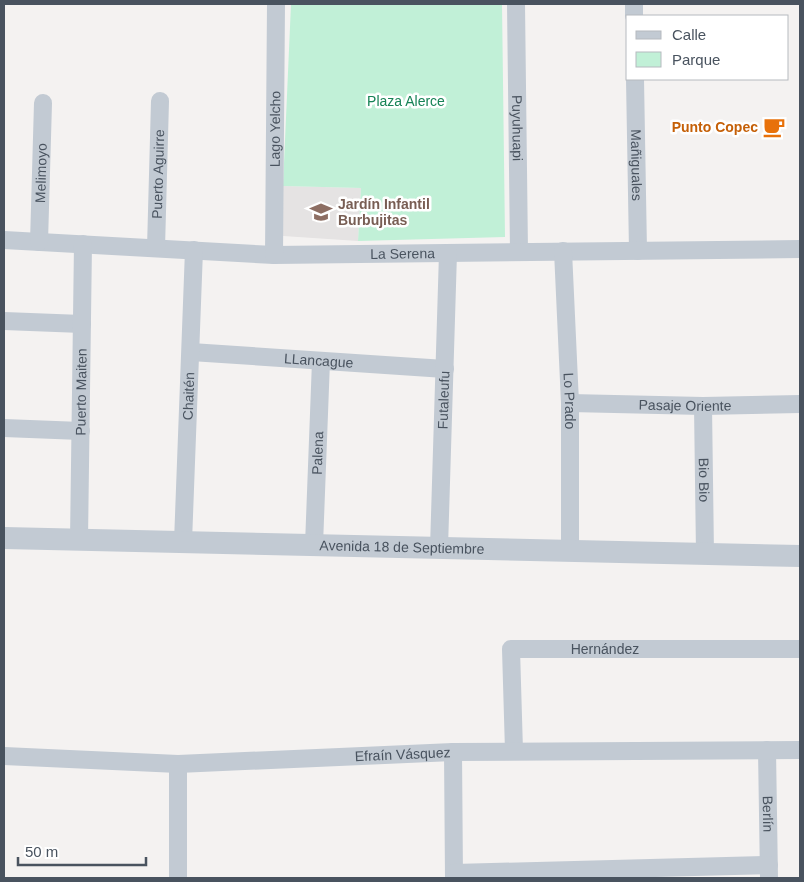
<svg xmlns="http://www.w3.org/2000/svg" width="804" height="882" viewBox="0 0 804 882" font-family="Arial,sans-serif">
<rect width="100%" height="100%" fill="#f4f2f1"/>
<path fill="#e5e3e3" d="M283,186L361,188L358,241L283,236Z"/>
<path fill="#c1f0d7" d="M291,4H502L505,237L358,241L361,188L283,186Z"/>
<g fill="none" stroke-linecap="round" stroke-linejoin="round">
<g stroke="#c2cad3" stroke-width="18">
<path id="s1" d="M516,4L519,252"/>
<path d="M634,4V16"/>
<path id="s2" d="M635,79L638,251"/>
<path id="s3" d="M4,240L274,255L800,249"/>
<path id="s4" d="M39,242L43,103"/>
<path id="s5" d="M156,248L160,101"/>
<path id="s6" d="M563,251L570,403V551"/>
<path id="s7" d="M274,255L276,4"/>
<path d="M4,321L82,324"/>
<path id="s8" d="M191,352L445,369"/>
<path id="s9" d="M570,403L703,406L800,404"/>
<path id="s10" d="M703,406L705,554"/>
<path d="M4,428L81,431"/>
<path id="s11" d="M79,540L83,244"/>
<path id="s12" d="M183,542L194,250"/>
<path id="s13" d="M314,545L321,361"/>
<path id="s14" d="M439,548L448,253"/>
<path id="s15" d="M767,750L769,878"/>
<path id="s16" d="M514,751L511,649H800"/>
<path d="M453,752L454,878"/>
<path id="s17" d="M4,756L178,764L453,752L800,750"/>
<path d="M178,764V878"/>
<path d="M454,873L769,865"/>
</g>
<path stroke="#c2cad3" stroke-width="22" id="s18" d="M4,538L800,556"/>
</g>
<defs>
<g id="cafe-bare" transform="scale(1.725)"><path d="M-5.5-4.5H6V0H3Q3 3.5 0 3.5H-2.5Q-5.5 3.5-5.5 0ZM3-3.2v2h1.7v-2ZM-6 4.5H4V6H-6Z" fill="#e8710a" stroke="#fff" stroke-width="2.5" paint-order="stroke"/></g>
<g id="school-bare" transform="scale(1.725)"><path d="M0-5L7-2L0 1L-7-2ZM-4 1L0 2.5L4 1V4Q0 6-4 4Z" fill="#8d6e63" stroke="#fff" stroke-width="2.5" paint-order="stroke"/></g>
</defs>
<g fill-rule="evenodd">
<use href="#cafe-bare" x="774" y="127"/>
<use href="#school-bare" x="321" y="212"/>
</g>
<g text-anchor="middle" stroke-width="5" stroke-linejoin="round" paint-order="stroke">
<g font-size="14" fill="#178356" stroke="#fff">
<text x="406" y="106">Plaza Alerce</text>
</g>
<g font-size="14" font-weight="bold" fill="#c56008" stroke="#fff" text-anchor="end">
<text x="758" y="132">Punto Copec</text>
</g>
<g font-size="14" fill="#49535f" stroke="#fff">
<text dy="5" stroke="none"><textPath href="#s1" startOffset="124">Puyuhuapi</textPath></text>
<text dy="5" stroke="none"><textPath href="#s7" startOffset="126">Lago Yelcho</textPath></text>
<text dy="5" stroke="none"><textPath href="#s2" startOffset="86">Mañiguales</textPath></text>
<text dy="5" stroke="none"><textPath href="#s4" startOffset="69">Melimoyo</textPath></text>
<text dy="5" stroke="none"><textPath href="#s5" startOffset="74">Puerto Aguirre</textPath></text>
<text dy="5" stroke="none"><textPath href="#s3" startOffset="399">La Serena</textPath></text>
<text dy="5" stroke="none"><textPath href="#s8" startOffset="128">LLancague</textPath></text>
<text dy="5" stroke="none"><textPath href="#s11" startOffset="148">Puerto Maiten</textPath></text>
<text dy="5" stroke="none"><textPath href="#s12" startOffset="146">Chaitén</textPath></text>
<text dy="5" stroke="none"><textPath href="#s14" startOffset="148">Futaleufu</textPath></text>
<text dy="5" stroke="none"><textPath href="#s6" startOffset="150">Lo Prado</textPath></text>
<text dy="5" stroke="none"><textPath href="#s9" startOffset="115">Pasaje Oriente</textPath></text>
<text dy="5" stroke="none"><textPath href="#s13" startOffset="92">Palena</textPath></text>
<text dy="5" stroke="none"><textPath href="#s10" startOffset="74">Bio Bio</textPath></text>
<text dy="5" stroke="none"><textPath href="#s18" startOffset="398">Avenida 18 de Septiembre</textPath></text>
<text dy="5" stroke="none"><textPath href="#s16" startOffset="196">Hernández</textPath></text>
<text dy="5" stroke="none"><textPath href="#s17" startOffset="399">Efraín Vásquez</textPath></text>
<text dy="5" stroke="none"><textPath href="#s15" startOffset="64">Berlín</textPath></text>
</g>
<g font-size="14" font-weight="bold" fill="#785e54" stroke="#fff" text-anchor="start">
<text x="338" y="209">Jardín Infantil<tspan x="338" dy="16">Burbujitas</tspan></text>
</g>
</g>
<rect width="804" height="882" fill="none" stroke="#49535f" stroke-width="10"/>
<rect x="626" y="15" width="162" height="65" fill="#ffffff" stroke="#b6babf"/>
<rect x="636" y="31" width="25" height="8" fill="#c2cad3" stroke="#b6babf"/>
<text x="672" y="40" font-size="15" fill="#49535f">Calle</text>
<rect x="636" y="52" width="25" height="15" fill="#c1f0d7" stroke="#b6babf"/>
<text x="672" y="65" font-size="15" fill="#49535f">Parque</text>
<path d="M18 857v8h128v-8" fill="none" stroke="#49535f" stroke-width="2.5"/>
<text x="25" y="857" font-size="15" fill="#49535f" stroke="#ffffff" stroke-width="4" paint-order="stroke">50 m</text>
</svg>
